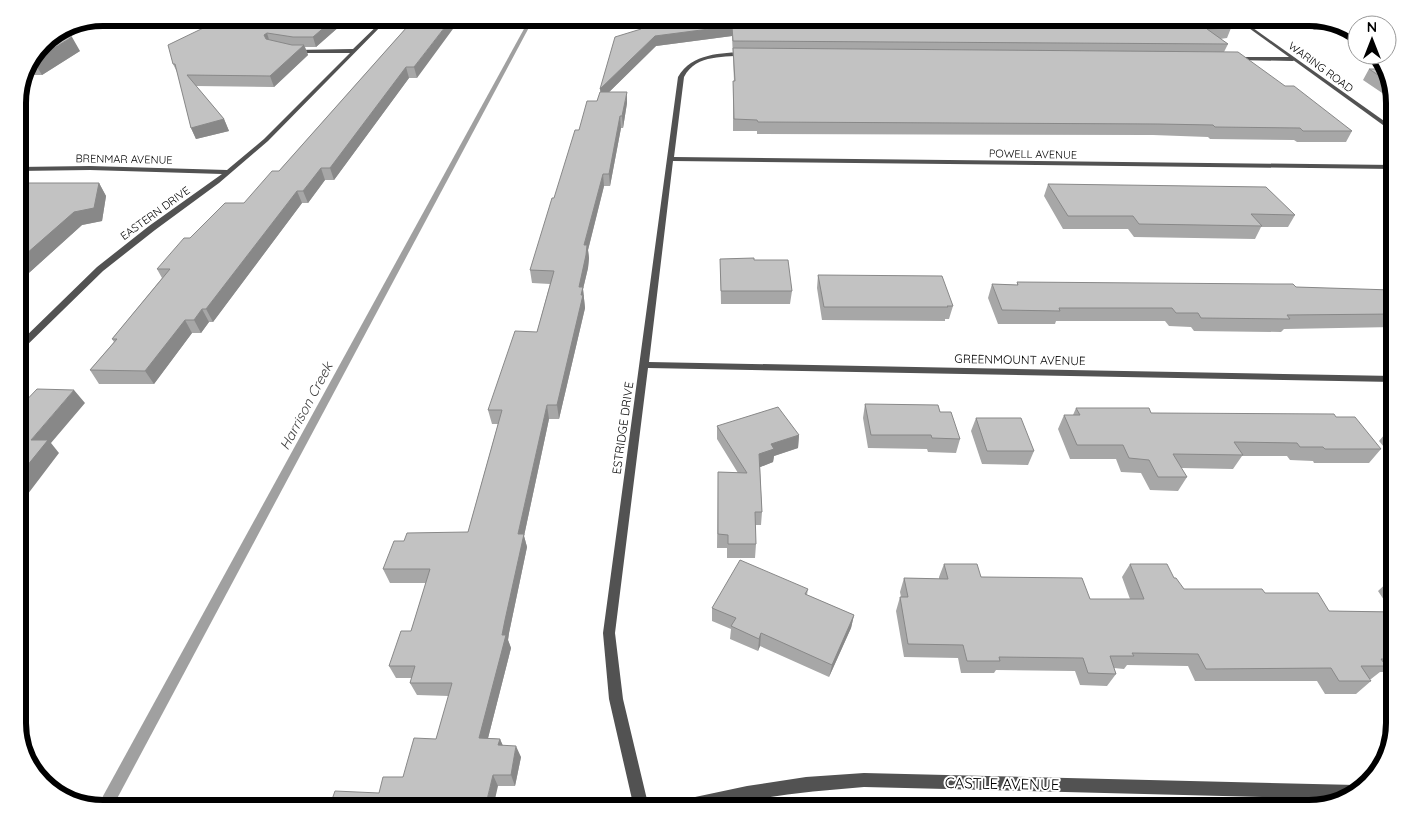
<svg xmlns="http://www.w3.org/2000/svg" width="1412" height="826" viewBox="0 0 1412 826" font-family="Quicksand,sans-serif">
<rect width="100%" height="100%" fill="#fff"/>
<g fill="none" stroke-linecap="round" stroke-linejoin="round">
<path fill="#a0a0a0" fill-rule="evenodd" d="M530,18H534L112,808L97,807Z"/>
<path fill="#525252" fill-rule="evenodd" d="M385,18H389L268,141L219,183L155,230L103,271L21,351L18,352V344L97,267L149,226L222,174L90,170L18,171V167L90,166L227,170L264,139L350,53H295L293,52V50L353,49Z
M746,52L748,53V55C725,58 697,53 684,77L674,157L1394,165V169L673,161L649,362L1394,376V382L648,368L615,633L623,699L649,808H634L609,699L603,633L678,77C692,53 721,53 746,52Z
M1231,57H1293L1296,59L1293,61L1233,60L1231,59Z
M864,773L1356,785L1361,787L1352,797L1343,799L864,787C828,790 793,793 757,799C728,803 703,812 673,808L676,803L681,800L747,786L806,777Z"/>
<path fill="#525252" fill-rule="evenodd" d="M1235,18H1239L1394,128V133Z"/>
</g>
<path fill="#a7a7a7" d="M349,18L316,47H305L308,55L274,87L196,86L224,119L229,131L196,139L191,128L178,74L173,64L279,26Z
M415,18L417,78H409L334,180H325L308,203H302L213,322H209L201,333H192L154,384H99L90,370L114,342L112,339L162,278L157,269L190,238L244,203L279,171Z
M1279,18H1308L1352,29L1314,30L1309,26H1293Z
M640,24L1231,28L1227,38L1220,39L1228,44L1224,52L1285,86L1352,131L1346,142H1297L1294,140L1210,139L1208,137L1153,135L757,134V131H733V81H734L732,36L656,46L609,92L627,103L623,128H621L610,186H604L588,250L589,258L588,268L583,289L585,308L559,419H549L524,536L527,547L509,633L508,640L511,648L488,738L500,739L502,745L521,757L515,786H498L379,793L403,777L436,739L449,696L417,695L410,683L412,678H396L389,666L411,631L426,583H390L383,569L404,541L468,532L498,424H492L488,410L537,332L550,284L532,283L530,270L579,130L597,101L601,92L640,29Z
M43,43L80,51L42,75H28Z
M1369,69H1386L1394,98V101L1363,80Z
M99,183L106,196L102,221L82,225L20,281H18V188Z
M1048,184L1295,215L1288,227H1261L1255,239L1134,237L1128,229H1063L1044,196Z
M720,259L754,260L792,291L790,304H721Z
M818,275L953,306L949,319H945V321L822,320L817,288Z
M1017,282L1296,287L1394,291V327L1284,329L1281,332L1194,331L1191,327L1169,326L1165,321H1056L1055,324H998L988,298L992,284L1017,285Z
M865,404L940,412L960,439L956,453L928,452L927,449L868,448L863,418Z
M1076,408L1151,413L1336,417L1381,449L1369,463H1314L1313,461L1290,460L1287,456H1242L1233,469L1181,468L1187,477L1178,491L1150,490L1141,473L1121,472L1116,459H1070L1058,429L1064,415H1073Z
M976,418L1034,451L1028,465L982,464L971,431Z
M717,426L799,435L798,448L774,456L773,462L760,467L762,512L761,525H755L756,544L755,558H727V548H717L718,472L738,473L717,439Z
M1391,427H1394V459L1379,441Z
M944,564L981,577L1090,599H1130L1122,577L1130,564L1174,578L1184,589L1265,593L1329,611L1392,612L1378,591L1392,578H1394V672H1380L1371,679H1369L1371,681L1356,694H1325L1317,681H1195L1188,666L1127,665L1124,669L1114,668L1116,674L1107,686L1080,685L1075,671L996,670L994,673H961L958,658L904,657L896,611L900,597H901L900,592L904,578L939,579V577Z
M808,589L807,595L854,615L851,628L829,677L760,646L758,651L730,639L731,629L712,621V608Z"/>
<path fill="#888" d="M335,18H349L316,47L313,37Z
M452,18H461L417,78L414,67Z
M732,26V36L656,46L601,100L600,89L655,36Z
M267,33L270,43L268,45L264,35Z
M72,37L80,51L42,75L34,62L36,59Z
M304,45L308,55L274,87L270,76Z
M406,67L409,78L334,180L330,168Z
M627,92V103L623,128L622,116Z
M620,116L621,128L610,186L609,174Z
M224,119L229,131L196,139L191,128Z
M321,168L325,180L308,203L303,191Z
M603,174L604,186L588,250L589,258L588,268L583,289L585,308L559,419L557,405L579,287L584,245Z
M99,183L106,196L102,221L82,225L20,281L18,278V261Z
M297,191L302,203L213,322L206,309Z
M202,309L209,322L201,333L194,320Z
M185,320L192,333L154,384L145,371Z
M74,390L85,403L51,443L59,453L18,507V477L31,440Z
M547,405L549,419L524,536L527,547L509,633L508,640L511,648L485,750L479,738L502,635L518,534Z
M799,435L798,448L774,456L773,462L758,468L759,454L771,444Z
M854,615L851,628L829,677L832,665Z
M761,633L760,646L758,651L759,639Z
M500,739L505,750L498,745Z
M516,746L521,757L515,786L511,775Z
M493,775L498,786L493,808H485Z"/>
<path fill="#c2c2c2" stroke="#888" d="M224,18H272L279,26L289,18H335L313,37H293L267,33L264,35L266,39L292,45H304L270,76L187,75L224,119L191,128L175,64H173L168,45Z
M415,18H452L414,67H406L330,168H321L303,191H297L206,309H202L194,320H185L145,371L90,370L117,339H112L170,269H157L184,238H190L225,203H244L272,171H279Z
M662,18H1217L1231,28L1207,29L1228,44L733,41L732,26L655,36L600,89L615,37L641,29L640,24Z
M52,36L72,37L36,59L43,43Z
M733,48L1238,52L1285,86H1294L1352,131H1303L1300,128L1215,127L1213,125L1158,124L758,122L757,120L734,119L733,81H735Z
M1369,69H1386L1390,83Z
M600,92H627L622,116H620L609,174H603L584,245H587L586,255L579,287H583L581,295H583L557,405H547L518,534H524L505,620L502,635H506L479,738L500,739L498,745L516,746L511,775H493L485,808H329L335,791L379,793L383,777H403L414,738L436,739L452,683H410L415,666H389L401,631H411L430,569H383L394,541H404L407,533L468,532L502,410H488L515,331L537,332L554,271L530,270L552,198H554L575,130H579L587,101H597Z
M25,183H99L94,208L74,212L18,261V218L29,208H18V188Z
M1048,184L1266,187L1295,215L1251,214L1262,226L1139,224L1133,216H1068Z
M754,258V260H788L792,291H721L720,259Z
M818,275L942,276L953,306H947L948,307H824Z
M1017,282L1275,284H1293L1296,287L1392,290L1394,291V314L1287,315L1290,319L1201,318L1198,313H1176L1172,308H1059L1060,311L1002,310L992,284L1018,285Z
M37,389L74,390L31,440H48L18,477V407H20Z
M865,404L938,405L940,412H951L960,439L932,438L931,435H871Z
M778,407L799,435L771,444L774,449L759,454L762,512H755L756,544H728V535L718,534V472L747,473L717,426Z
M1076,408H1149L1151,413L1334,414L1336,417H1355L1381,449H1325L1323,447H1300L1297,443L1234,442L1243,455L1173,454L1187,477H1158L1149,460L1129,458L1123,445H1077L1064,415H1080Z
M976,418H1021L1034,451H987Z
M740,560L808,589L805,594L854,615L832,665L761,633L759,639L731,626L736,618L712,608Z
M944,564H977L981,577L1082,578L1090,599H1144L1130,564H1167L1174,578H1176L1184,589H1262L1265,593H1318L1329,611L1394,612V659H1381L1386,666H1361L1371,681H1339L1331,668L1206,669L1198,654L1132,653L1134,656H1110L1116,674L1088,673L1083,658L999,657L1000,661H967L963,645L908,644L900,597H908L904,578L948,579Z"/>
<g text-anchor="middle" stroke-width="4" stroke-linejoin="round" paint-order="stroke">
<g font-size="11" fill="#000" stroke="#fff">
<text transform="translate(1321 67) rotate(36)" y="4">WARING ROAD</text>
<text transform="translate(1033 154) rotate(1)" y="4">POWELL AVENUE</text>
<text transform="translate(124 159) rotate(1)" y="4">BRENMAR AVENUE</text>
<text transform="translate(155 213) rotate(-36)" y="4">EASTERN DRIVE</text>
</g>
<g font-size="12" fill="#000" stroke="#fff">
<text transform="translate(1020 360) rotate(1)" y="4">GREENMOUNT AVENUE</text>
<text transform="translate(623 428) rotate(-82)" y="4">ESTRIDGE DRIVE</text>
</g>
<g font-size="14" font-style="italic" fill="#414141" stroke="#fff">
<text transform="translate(306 406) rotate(-62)" y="5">Harrison Creek</text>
</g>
<g font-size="15" fill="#000" stroke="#fff">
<text transform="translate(1002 784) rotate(1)" y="5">CASTLE AVENUE</text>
</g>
</g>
<path d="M0 0H1412V826H0ZM103 26H1309A77 77 0 0 1 1386 103V723A77 77 0 0 1 1309 800H103A77 77 0 0 1 26 723V103A77 77 0 0 1 103 26Z" fill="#fff" fill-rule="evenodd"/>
<path fill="none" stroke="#000" stroke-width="6" d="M103 26H1309A77 77 0 0 1 1386 103V723A77 77 0 0 1 1309 800H103A77 77 0 0 1 26 723V103A77 77 0 0 1 103 26Z"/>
<g transform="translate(1372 40)"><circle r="24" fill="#ffffff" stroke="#999999"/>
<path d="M0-4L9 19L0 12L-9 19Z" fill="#000000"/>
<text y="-8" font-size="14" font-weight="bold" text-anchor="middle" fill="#000000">N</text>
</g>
</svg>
